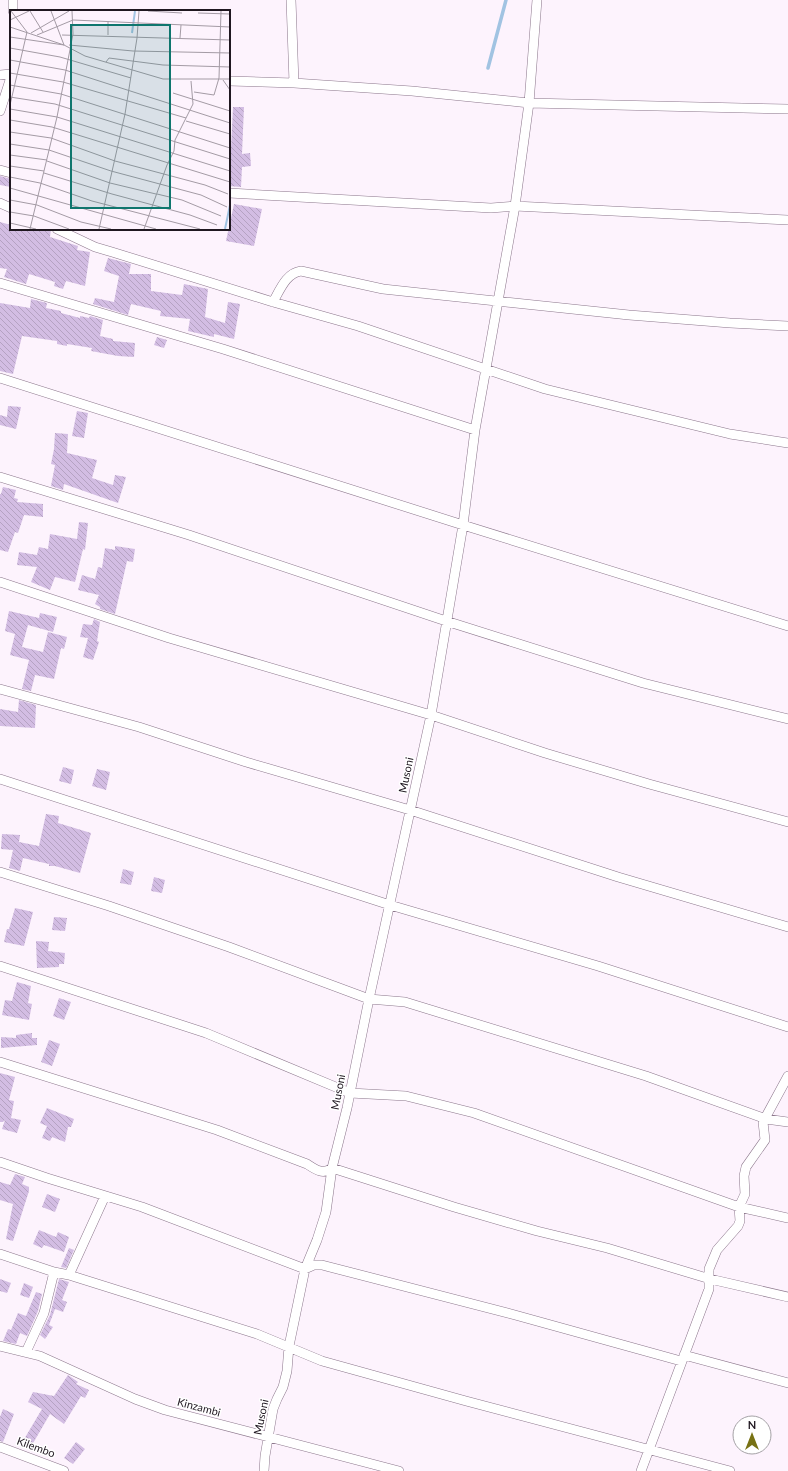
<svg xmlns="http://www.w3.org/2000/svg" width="788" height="1471" viewBox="0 0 788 1471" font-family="Lato,sans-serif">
<defs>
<pattern id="building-back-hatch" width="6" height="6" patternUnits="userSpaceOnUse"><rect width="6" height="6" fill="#d3bde3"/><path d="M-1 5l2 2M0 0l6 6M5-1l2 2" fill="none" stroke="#b5a2c2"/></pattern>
</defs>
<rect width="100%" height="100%" fill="#fdf3fd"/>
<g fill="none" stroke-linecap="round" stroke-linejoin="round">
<path stroke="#a1c3e2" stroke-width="3.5" d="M488,68L506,0"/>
</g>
<path fill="url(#building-back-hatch)" d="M233,107H244L242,154L250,153L251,166L242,167L241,187L229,186V148H231Z
M0,176L11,179V187L0,185Z
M234,204L262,209L254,246L226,241Z
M0,222L11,225V229H51L50,237L78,246L77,250L90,252L85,286L66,281L63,289L54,286L55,282L29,274L26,284L4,277L7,269L0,268Z
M108,258L131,264L129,274H151V291L182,295L184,284L208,289L205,317L225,323L228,302L240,304L234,339L214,334V337L188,331L190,319L160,316L161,311L131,304L128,315L93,304L95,298L114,302L119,276L104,271Z
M31,299L47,303L46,308L61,311V313L80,318V316L89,318L90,316L103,320L100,336L113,339V341L135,343L134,357L118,356L91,351L92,348L67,344V346L57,344V341L22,336L13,374L0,371V303L30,308Z
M157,337L167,340L164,348L154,345Z
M8,406L21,407L16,429L0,425V415L7,417Z
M77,411L88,413L84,438L72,436Z
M55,433L68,434L67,453L97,460L92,478L113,485L115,475L126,477L118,503L64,484L63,490L51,486L55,465L51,464L54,449Z
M3,487L16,490L14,498L18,499L17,502L43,504V517L24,515L18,533L15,532L8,552L0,550V494H1Z
M79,522L88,523L85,550L83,549L75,582L55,577L50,590L31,582L37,567L17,565L19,552L37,555L39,547L48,549L50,534L77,539Z
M115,546L135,549L133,562L127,561L115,614L100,609V607L95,604L99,595L78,590L82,575L95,579L98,567L102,568L105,548L115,550Z
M9,611L39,618L40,613L57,617L53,632L28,625L22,647L43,652L48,632L67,637L64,649L61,648L54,679L35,675L31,691L22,689L29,660L10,655L15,634L5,631Z
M94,619L100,622L97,641L99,642L93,660L83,657L88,638L80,637L83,624L92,625Z
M19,700L36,705L35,728L0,726V709L18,712Z
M63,767L74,770L71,784L59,781Z
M97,769L110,772L106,790L92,786Z
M46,814L59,816L58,823L91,833L80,873L55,866H49V864L23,858L20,871L9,868L13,850L1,849L2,834L20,835L19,842L39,846Z
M123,869L134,872L131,885L120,883Z
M154,877L165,880L162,893L151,891Z
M15,908L33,912L24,946L4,942L7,929H9Z
M54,917L67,918L65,931L52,930Z
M36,941L49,942L48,951L65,953L64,964H59V967L37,968Z
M17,982L31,986L28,1003L32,1004L29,1020L2,1015L5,1000L12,1001Z
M59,998L71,1002L64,1020L53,1016Z
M32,1033V1038H37V1045L1,1048V1037L16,1038V1035Z
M49,1040L60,1044L52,1066L41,1062Z
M0,1073L15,1077L9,1100L14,1101L11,1118L21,1120L17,1133L2,1129L5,1120L3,1122H0Z
M47,1108L74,1119L71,1127H68L65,1142L52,1137L50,1141L42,1138L47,1126L40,1123Z
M15,1174L25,1177L22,1184L29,1187V1191L13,1241L6,1239L13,1204L0,1200V1182L10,1185Z
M47,1194L60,1199L55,1212L42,1207Z
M39,1230L56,1237L58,1232L69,1237L64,1252L44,1245L42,1248L33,1244Z
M69,1248L74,1250L66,1268L61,1267Z
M0,1279L11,1283L7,1293L0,1291Z
M59,1279L69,1282L62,1300L67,1302L63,1312L55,1309L49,1325L53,1327L45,1339L40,1335L50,1315Z
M24,1283L33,1287L29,1298L20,1295Z
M36,1292L42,1294L38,1311L27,1336L20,1333L16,1344L3,1341L8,1329L11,1330L18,1313L26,1316Z
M68,1375L78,1382L76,1384L89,1390L85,1398L81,1396L64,1424L50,1414L32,1445L23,1441L42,1409L28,1402L33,1392L54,1396Z
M3,1409L14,1414L3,1442L0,1441V1417Z
M76,1442L85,1449L73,1464L64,1458Z"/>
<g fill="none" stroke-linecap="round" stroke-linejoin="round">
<g stroke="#8c778c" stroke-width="10">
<path id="street" d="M291,0L294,83
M13,11V0
M0,75L11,74
M229,81L294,83L412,91L529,103L788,109
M0,111L11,77
M0,170L11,173
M229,193L491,208L515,206L788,220
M0,203L11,208
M57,229L95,247L112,252L273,302L358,326L545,389L730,434L788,443
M0,283L223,349L475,430
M273,302C280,290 286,273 301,271L383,289L629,315L730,323L788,326
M0,378L463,525L788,626
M0,477L189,535L446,621L643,683L788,719
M0,582L169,638L431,715L545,753L649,784L788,822
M0,689L139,727L246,762L410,810L618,877L788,927
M0,779L390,905L598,966L788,1027
M0,872L109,906L229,947L369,999L405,1002L646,1076L766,1119L788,1122
M0,966L206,1033L350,1093L406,1096L474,1113L739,1207L788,1218
M0,1062L217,1130L307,1164C316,1170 323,1175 332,1168L454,1207L537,1231L607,1248L710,1279L788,1297
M0,1162L47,1178L142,1207L305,1269L314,1265H322L515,1315L681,1361
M0,1254L54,1272L69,1275L257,1334L322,1361L466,1401L730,1471
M69,1275L105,1196
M0,1346L40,1356L135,1399L165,1410L399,1471
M26,1352L44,1313L54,1272
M684,1355L788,1383
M0,1447L64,1471
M264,1471L265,1456L273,1409L277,1399L283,1387L287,1371L289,1346L305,1269L317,1240L326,1212L332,1168L347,1108L369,999L431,715L463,525L475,430L515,206L529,103L537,0
M641,1471L709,1289V1269L717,1250L738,1226L740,1221L739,1207L745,1194L744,1176L746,1167L765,1140L763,1122L788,1076"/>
</g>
<use href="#street" stroke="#fff" stroke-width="9"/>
</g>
<g text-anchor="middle" stroke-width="3" stroke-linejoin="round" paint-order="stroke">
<g font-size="11" fill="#1f1720" stroke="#fff">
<text transform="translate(406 775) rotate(-78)" y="4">Musoni</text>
<text transform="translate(338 1092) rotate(-79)" y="4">Musoni</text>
<text transform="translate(199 1407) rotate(15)" y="4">Kinzambi</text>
<text transform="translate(261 1417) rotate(-78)" y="4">Musoni</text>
<text transform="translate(36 1447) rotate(20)" y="4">Kilembo</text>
</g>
</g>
<g transform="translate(10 10)">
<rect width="220" height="220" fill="#fdf3fd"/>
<path fill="none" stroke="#a1c3e2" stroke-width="2" d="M122,23L125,1M215,219L220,195"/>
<path fill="none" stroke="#a49ba5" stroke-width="1" d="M20,1L33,22M138,1L172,3M188,3L220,4M0,10L19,1M98,11V25M0,17L54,35L75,46L153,69H220M21,23L59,1M27,25L63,10L220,17M52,25L220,30M0,27L54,35L41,1M170,28L171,15M59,35L123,41L220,43M0,38L50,47L121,68M0,50L55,60L220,113M96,52L99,48L153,55L220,57M0,63L53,72L176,108M213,70L220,80M0,75L51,84L220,138M184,82L204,85L209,68L211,1M163,83L220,101M0,87L45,94L220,149M0,95L17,22L1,1M0,99L47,107L220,161M0,110L42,117L220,172M176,111L220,124M0,122L41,128L105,151L195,175L218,184M0,134L39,140L101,161L191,185L217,197M0,145L37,150M37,151L100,173L146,184M0,156L34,161M34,163L102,184L180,205L207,215M0,167L30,173L82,191L190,219M0,178L146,219M147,184L172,190L211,206M0,190L27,195L71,212L101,219M0,202L24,206L59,219M0,213L26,219M20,219L47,107L63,24L62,1M89,219L115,104L127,28L129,1M134,219L157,155L164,141L165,130L183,94L181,71"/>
<path fill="#0f766e" fill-opacity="0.15" stroke="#0f766e" stroke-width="2" d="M61,15H160V198H61Z"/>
<rect width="220" height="220" fill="none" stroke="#1f1720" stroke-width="2"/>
</g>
<g transform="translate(752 1435)"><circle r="19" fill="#ffffff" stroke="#a5a2a6"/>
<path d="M0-3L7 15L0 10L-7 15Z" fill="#787214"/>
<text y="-6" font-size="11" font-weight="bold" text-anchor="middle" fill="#1f1720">N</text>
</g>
</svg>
